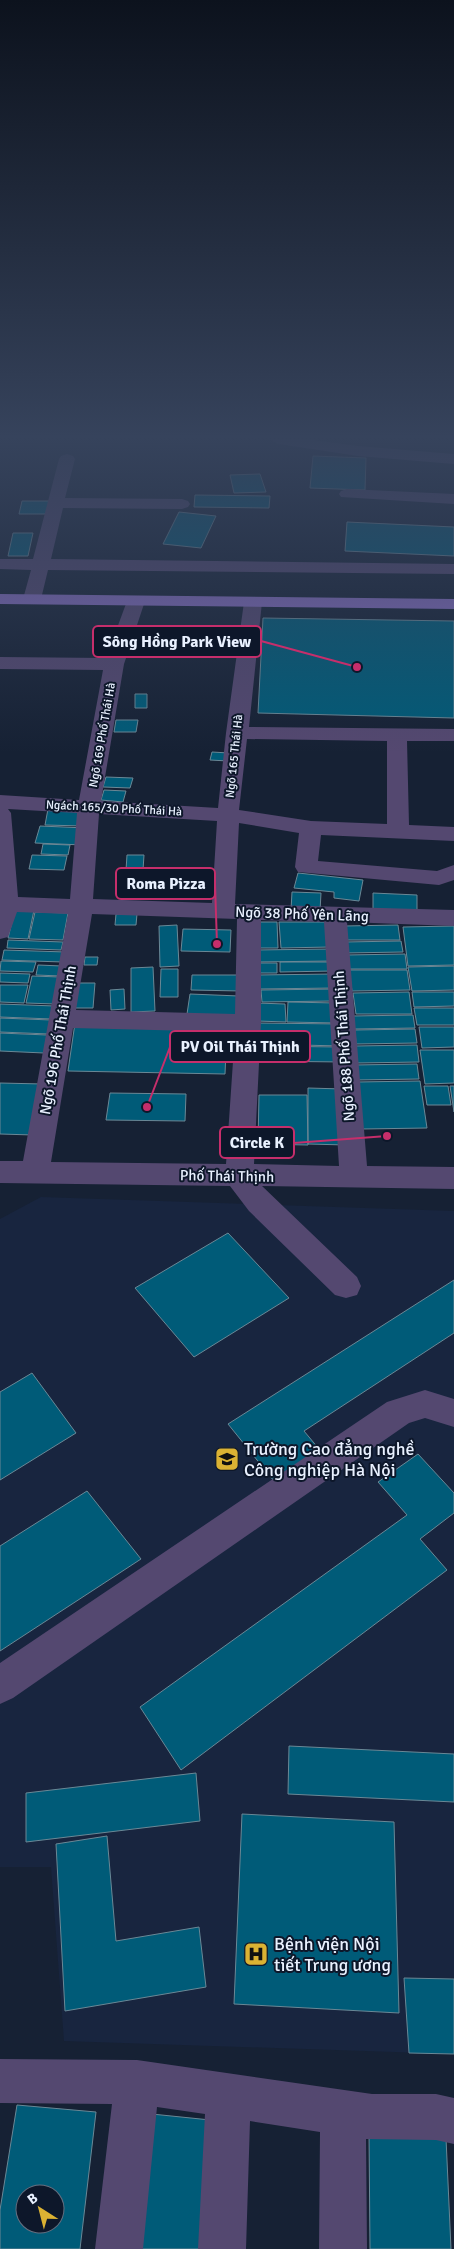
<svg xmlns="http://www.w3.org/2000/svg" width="454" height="2249" viewBox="0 0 454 2249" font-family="Signika,sans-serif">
<rect width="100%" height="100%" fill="#162134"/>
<path fill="#18253f" d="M41,1197L454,1211V2054L64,2041L51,1867H0V1219Z"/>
<path fill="#005b78" stroke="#6a8896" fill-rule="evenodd" d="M313,456L366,458L365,490L310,488Z
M260,474L266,492L234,493L230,475Z
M195,495L270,496L269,508L194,507Z
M22,501H50L47,514H19Z
M179,512L216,516L201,548L163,544Z
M347,522L454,527V556L345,551Z
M13,533H33L28,556H8Z
M263,618L454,621V718L258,713Z
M135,694H147V708H135Z
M116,720H138L136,732H114Z
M212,752L229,753L228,761L210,760Z
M106,777L133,778L130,788L103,787Z
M104,790L126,791L123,802L101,800Z
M48,809L86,810L83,826L45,825Z
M40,826L87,828L83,845L35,843Z
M43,844L70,845L68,855L41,854Z
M32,855L67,856L64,870L29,869Z
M127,855H144L143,870H126Z
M298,873L363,880L359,901L334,898V892L294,888Z
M292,892L321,893L320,911L291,910Z
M373,893L417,895V912L373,910Z
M15,910H34L28,939L8,938Z
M35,912L68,913L63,940L29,939Z
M116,914H137L136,925H115Z
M256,922H277L278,948H257Z
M279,922H328L330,947L281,948Z
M177,925L179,966L160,967L159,926Z
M398,925L400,940H346L344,926Z
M454,926V965L408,966L403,927Z
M183,929L231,930L230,952L181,951Z
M8,940L63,942L61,950L7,948Z
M401,941L403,952L345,953L344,942Z
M330,949L332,961L256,962L255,950Z
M4,950L66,952L63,962L2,960Z
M405,954L407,969H348L346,955Z
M85,957H98L97,965H84Z
M1,961L36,962L33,972L0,971Z
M280,962H332L333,971L280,972Z
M256,963H277V973H257Z
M38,965L62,966L61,976L36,975Z
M454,966V990L412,991L408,967Z
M153,967L155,1011L131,1012V968Z
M161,969H178V997H160Z
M349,970H407L410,990L352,991Z
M0,973L30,974L28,983L0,982Z
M333,974L334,988L258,989L257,975Z
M192,975H241V991L191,990Z
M32,976L60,977L55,1004L26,1003Z
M78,983H95L93,1008H75Z
M0,985H28L24,1003L0,1002Z
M124,989L125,1009L111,1010L110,990Z
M333,989L334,1001L262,1002L261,990Z
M409,992L412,1014H356L353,993Z
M412,992H454V1006L414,1007Z
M190,994L239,996L237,1016L187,1014Z
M288,1002L336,1003L337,1023L287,1022Z
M257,1003L285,1004L286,1022L257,1021Z
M0,1004L55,1006L52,1019L0,1017Z
M414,1008H454V1025H417Z
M413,1015L415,1028L354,1029L352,1016Z
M0,1018L51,1020L49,1034L0,1032Z
M75,1023L227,1026L225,1074L68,1071Z
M257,1023L342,1024V1046L256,1044Z
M419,1027H454V1047L422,1048Z
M415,1029L417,1043L356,1044L355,1030Z
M0,1033L47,1035L44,1053L0,1051Z
M417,1045L419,1062L357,1063L355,1046Z
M257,1046L342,1047L343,1062L256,1061Z
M420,1050H454V1083L425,1084Z
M417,1064L419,1079L355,1080L353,1065Z
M420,1081L427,1128L362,1129L357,1082Z
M0,1083L43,1084L33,1135L0,1134Z
M424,1086H448L451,1105H427Z
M450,1086H454V1112Z
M308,1088L343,1089L346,1145L308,1144Z
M110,1093L186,1094L185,1121L106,1120Z
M259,1095H307L308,1145L258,1144Z
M228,1233L289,1298L194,1357L135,1288Z
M454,1280V1333L304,1431L324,1455L278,1486L228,1424Z
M32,1373L76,1433L0,1480V1392Z
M418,1454L454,1493V1513L420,1539L447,1570L181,1770L140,1707L407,1515L378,1482Z
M87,1491L141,1559L0,1651V1546Z
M289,1746L454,1754V1802L288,1794Z
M196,1773L200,1821L26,1842V1793Z
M242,1814L394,1822L399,2013L234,2004Z
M107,1836L116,1941L199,1927L206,1987L65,2011L56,1844Z
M404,1978L454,1979V2054L409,2053Z
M17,2105L96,2112L80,2249H0V2210ZM25,2194H55V2224H25Z
M142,2113L220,2121L209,2249H126Z
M369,2133L446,2138L451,2249H370Z"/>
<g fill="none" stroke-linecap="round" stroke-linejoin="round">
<path fill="#544870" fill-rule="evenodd" d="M271,439H306L358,446L454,454V464L358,456L279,444L274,442Z
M67,454L73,456L75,459L65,498L182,499L188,501L190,504L188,507L182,509L63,508L51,559L454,564V574L48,570L41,599L38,603L32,604L26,603L23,599L31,570L0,569V559H33L59,459L61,456Z
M347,489L454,494V504L341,497L339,494L341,491Z
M136,596L142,597L145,601L124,664L101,801L218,808L226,733L244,602L247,598L253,597L259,598L262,602L249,727L454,729V741H407L409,825L454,827V841L321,835L318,861L437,871L454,865V880L439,885L298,872L295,867L299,833L239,823L235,904L454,910V926L347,922L367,1166L454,1167V1189L262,1186L357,1277L361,1286L357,1295L346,1298L335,1295L249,1211L230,1186L0,1183V1161H23L68,914L17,912L8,937L0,939V795L79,800L103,670L0,669V657L106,658L127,601L130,597ZM247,739L387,741V824L311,821L239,810ZM8,809L77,813L70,899L18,897L11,813ZM99,814L217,821L212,903L93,899ZM92,914L237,919L235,1014L76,1010ZM261,920L324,922L339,1166L254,1164L261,1023ZM73,1028L235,1032L226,1164L51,1162Z
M425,1390L454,1399V1427L425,1418L409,1423L13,1698L0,1704V1663L387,1402Z
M0,2059L137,2060L372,2094H436L454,2098V2144L436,2140L366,2139L367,2249H319L320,2132L250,2121L246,2249H198L205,2114L157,2107L143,2249H95L112,2104L0,2103Z"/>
<path fill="#866dbf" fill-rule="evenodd" d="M0,594L454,599V609L0,604Z"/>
</g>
<linearGradient id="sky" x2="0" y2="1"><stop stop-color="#0c121d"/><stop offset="0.58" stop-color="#36435c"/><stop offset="1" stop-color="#36435c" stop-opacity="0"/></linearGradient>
<rect width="454" height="753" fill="url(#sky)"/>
<defs>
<g id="university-square" transform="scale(1.25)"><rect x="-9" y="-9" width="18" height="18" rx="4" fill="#dbb233" stroke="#0d172a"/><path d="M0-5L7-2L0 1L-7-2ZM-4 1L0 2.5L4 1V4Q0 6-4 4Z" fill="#111"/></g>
<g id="hospital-square" transform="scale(1.25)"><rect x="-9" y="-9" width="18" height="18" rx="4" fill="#dbb233" stroke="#0d172a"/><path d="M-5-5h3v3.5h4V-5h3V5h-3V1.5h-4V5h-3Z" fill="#111"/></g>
</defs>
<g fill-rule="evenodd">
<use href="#university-square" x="227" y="1459"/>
<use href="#hospital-square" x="256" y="1954"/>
</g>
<g text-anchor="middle" stroke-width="4" stroke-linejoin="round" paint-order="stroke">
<g font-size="12" fill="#e9f1ff" stroke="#0d172a">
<text transform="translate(102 735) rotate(-80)" y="4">Ngõ 169 Phố Thái Hà</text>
<text transform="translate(234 756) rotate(-84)" y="4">Ngõ 165 Thái Hà</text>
<text transform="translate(114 808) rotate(3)" y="4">Ngách 165/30 Phố Thái Hà</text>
</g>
<g font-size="15" fill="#e9f1ff" stroke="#0d172a">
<text transform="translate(302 914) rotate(2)" y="5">Ngõ 38 Phố Yên Lãng</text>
<text transform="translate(58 1040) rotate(-80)" y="5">Ngõ 196 Phố Thái Thịnh</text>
<text transform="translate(344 1046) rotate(-94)" y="5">Ngõ 188 Phố Thái Thịnh</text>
<text transform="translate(227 1176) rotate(1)" y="5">Phố Thái Thịnh</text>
</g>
<g font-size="18" fill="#e9f1ff" stroke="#0d172a" text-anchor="start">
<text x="244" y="1455">Trường Cao đẳng nghề<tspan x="244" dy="21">Công nghiệp Hà Nội</tspan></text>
<text x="274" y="1950">Bệnh viện Nội<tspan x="274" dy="21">tiết Trung ương</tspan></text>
</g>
</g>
<path fill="none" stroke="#c62e6b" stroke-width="2" d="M357 667L261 641M217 944L215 884M147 1107L170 1047M387 1136L294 1143"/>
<g fill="#c62e6b" stroke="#0d172a" stroke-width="2">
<circle cx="357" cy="667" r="5"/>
<circle cx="217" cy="944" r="5"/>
<circle cx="147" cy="1107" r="5"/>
<circle cx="387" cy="1136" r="5"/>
</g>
<g fill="#0d172a" stroke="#c62e6b" stroke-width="2">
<rect x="93" y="626" width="168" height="31" rx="5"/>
<rect x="116" y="868" width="99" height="31" rx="5"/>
<rect x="170" y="1031" width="140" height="31" rx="5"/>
<rect x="220" y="1127" width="74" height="31" rx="5"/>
</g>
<g font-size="16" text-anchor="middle" font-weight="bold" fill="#e9f1ff">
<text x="177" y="647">Sông Hồng Park View</text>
<text x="166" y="889">Roma Pizza</text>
<text x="240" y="1052">PV Oil Thái Thịnh</text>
<text x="257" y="1148">Circle K</text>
</g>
<g transform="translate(40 2209) rotate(324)"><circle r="24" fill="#0d172a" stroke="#656e7f"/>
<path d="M0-4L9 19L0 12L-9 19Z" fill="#dbb233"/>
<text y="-8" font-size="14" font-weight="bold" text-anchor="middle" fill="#e9f1ff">B</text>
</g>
</svg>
